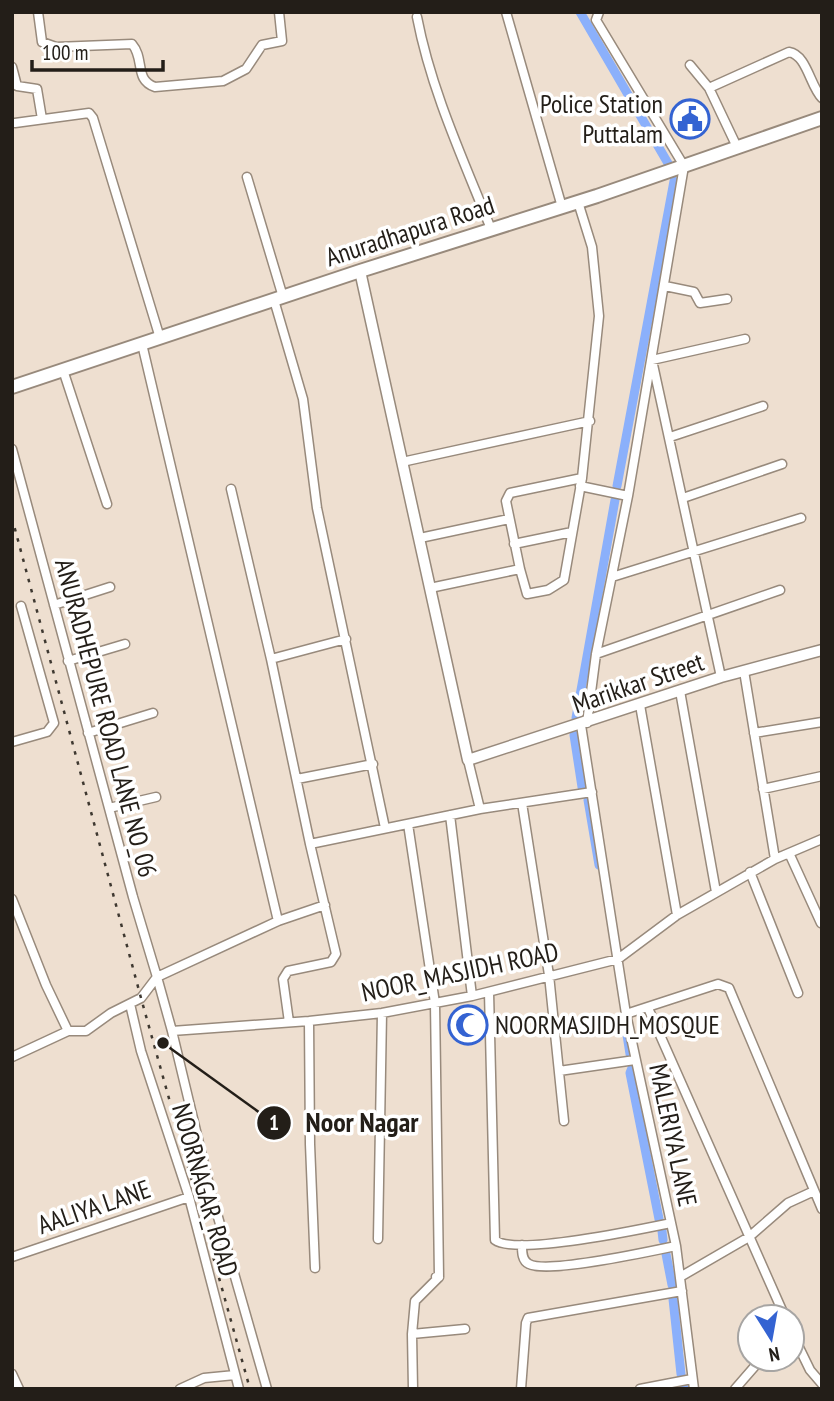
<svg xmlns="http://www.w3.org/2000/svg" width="834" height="1401" viewBox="0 0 834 1401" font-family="'PT Sans Narrow',sans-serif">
<rect width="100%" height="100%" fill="#eedfd0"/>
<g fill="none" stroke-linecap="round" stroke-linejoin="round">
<path stroke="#8bb0fb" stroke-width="9" d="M580,12L669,165
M617,486L674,181
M576,718L615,500
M574,735L582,787
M588,800L599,865
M627,1035L630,1054
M632,1068L630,1073L659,1219
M662,1231L663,1240
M666,1254L672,1285
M673,1299L681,1374
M684,1388V1389"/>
<g stroke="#988a7c" stroke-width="11">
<path id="minor" d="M38,12L42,42L56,47L132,44C145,59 134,80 155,87L223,81L246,69L262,45L282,41L279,12
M506,12L562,207
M417,17C431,90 463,159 491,229
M690,65L709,88L737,147
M12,67L17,86L37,89L42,119
M709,88L789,52C807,55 810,86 822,98
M15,123L89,113L93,118L160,338
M247,177L283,297
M578,202L592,247L599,316L582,478L564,580L548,590L527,594L520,569L506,501L510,493L582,478
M665,286L694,292L700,303L727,299
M274,300L303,399L317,508L385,828
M142,344L278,921
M63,370L107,504
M670,437L763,406
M12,449L133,897L157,977L141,998L111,1013L86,1031H68L12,1057
M402,462L590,421
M580,486L628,496
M231,489L271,659L310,844L336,954L331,962L288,971L283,979L289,1022
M683,498L782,464
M420,538L509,519
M514,544L572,532
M612,577L801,518
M430,588L520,569
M54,605L110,587
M596,654L780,590
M271,659L346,639
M68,661L125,644
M744,671L775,859
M721,677L652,360L745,339
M680,691L716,892
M640,705L677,915
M587,723L596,654L628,496L684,166L596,20L599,12
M581,725L626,1014L676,1246L694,1389
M88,733L153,713
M754,733L822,722
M12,742L47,732L54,723L21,606
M468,760L480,809
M297,779L373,764
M763,789L822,776
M522,803L549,975L564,1121
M109,808L156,797
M450,815L472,996
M408,824L435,1003L439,1277
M310,844L480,809L592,792
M789,853L821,923
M750,872L798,993
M12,899L46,985L68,1031
M325,905L278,921L157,977L172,1031L309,1021L382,1013L472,996L618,959L677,915L775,859L822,839
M489,992L495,1240C515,1256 642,1229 671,1223
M130,1004L141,1051L189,1197L239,1389
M648,1008L785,1317
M626,1014L718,984L729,988L822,1209
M309,1021L310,1144L315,1268
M172,1031L210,1189L267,1389
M559,1071L635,1060
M378,1239L382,1013
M522,1245C522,1252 522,1261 529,1264C548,1274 652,1251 676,1246
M12,1257L189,1197
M680,1277L749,1237L788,1203L814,1191
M792,1333L810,1370L822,1384
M412,1334L415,1301L439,1277H436
M12,1374L19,1389
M180,1389L204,1378L235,1375
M413,1389L412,1334L465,1329
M521,1389L526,1323L528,1318L682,1291
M640,1389L692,1379
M735,1389L761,1359"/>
</g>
<g stroke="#988a7c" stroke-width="13">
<path id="tertiary" d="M360,271L468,760L721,677L822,650"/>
</g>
<g stroke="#988a7c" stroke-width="16">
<path id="trunk" d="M12,387L360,271L597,196L822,118"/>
</g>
<use href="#minor" stroke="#fff" stroke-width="8"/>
<use href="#tertiary" stroke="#fff" stroke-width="10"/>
<use href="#trunk" stroke="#fff" stroke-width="12"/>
<path stroke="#3e3830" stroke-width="2.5" stroke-dasharray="3.5 7" stroke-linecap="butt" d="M12,518L141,998L250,1389"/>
</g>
<defs>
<g id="civic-ring" transform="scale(2.0125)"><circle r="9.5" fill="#fff" stroke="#3463d2" stroke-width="1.5"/><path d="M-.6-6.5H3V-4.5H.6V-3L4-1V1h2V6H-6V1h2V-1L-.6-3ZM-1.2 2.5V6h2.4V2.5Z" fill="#3463d2"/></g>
<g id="mosque-ring" transform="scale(2.0125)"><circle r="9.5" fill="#fff" stroke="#3463d2" stroke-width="1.5"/><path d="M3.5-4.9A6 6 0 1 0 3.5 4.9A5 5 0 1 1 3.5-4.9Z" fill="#3463d2"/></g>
</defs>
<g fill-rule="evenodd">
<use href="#civic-ring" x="690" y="119"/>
<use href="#mosque-ring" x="468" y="1025"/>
</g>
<g text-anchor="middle" stroke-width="7" stroke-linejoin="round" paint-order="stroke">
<g font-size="26" fill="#231e18" stroke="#fff" text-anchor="end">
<text x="663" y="113">Police Station<tspan x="663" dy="30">Puttalam</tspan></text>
<text x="495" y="1034" text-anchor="start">NOORMASJIDH_MOSQUE</text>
</g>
<g font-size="26" fill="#231e18" stroke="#fff">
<text transform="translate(410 231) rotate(-18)" y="9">Anuradhapura Road</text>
<text transform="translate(638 683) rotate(-19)" y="9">Marikkar Street</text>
<text transform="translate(106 718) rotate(75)" y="9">ANURADHEPURE ROAD LANE NO_06</text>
<text transform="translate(460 972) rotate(-12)" y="9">NOOR_MASJIDH ROAD</text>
<text transform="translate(673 1135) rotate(78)" y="9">MALERIYA LANE</text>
<text transform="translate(205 1190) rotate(74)" y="9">NOORNAGAR_ROAD</text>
<text transform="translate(94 1207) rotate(-19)" y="9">AALIYA LANE</text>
</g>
</g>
<path fill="none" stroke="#231e18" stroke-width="2.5" d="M163 1043L274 1123"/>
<g fill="#231e18" stroke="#fff" stroke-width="2.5">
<circle cx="163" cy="1043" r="7"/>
<circle cx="274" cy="1123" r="18"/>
</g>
<g font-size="21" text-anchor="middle" font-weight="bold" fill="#fff">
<text x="274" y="1130">1</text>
</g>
<g font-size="28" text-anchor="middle" font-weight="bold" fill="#231e18" stroke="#fff" stroke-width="7" stroke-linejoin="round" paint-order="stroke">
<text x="362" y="1132">Noor Nagar</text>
</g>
<rect width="834" height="1401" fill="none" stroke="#231e18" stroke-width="28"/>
<g transform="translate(771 1338) rotate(169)"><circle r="33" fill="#ffffff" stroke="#a7a5a3" stroke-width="2"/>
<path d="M0-5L12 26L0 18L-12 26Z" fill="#3463d2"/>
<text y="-10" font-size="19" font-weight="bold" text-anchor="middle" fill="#231e18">N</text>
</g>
<path d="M32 60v10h131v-10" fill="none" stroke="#231e18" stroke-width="3.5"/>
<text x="42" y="60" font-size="21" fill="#231e18" stroke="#ffffff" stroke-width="5" paint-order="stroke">100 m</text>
</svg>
